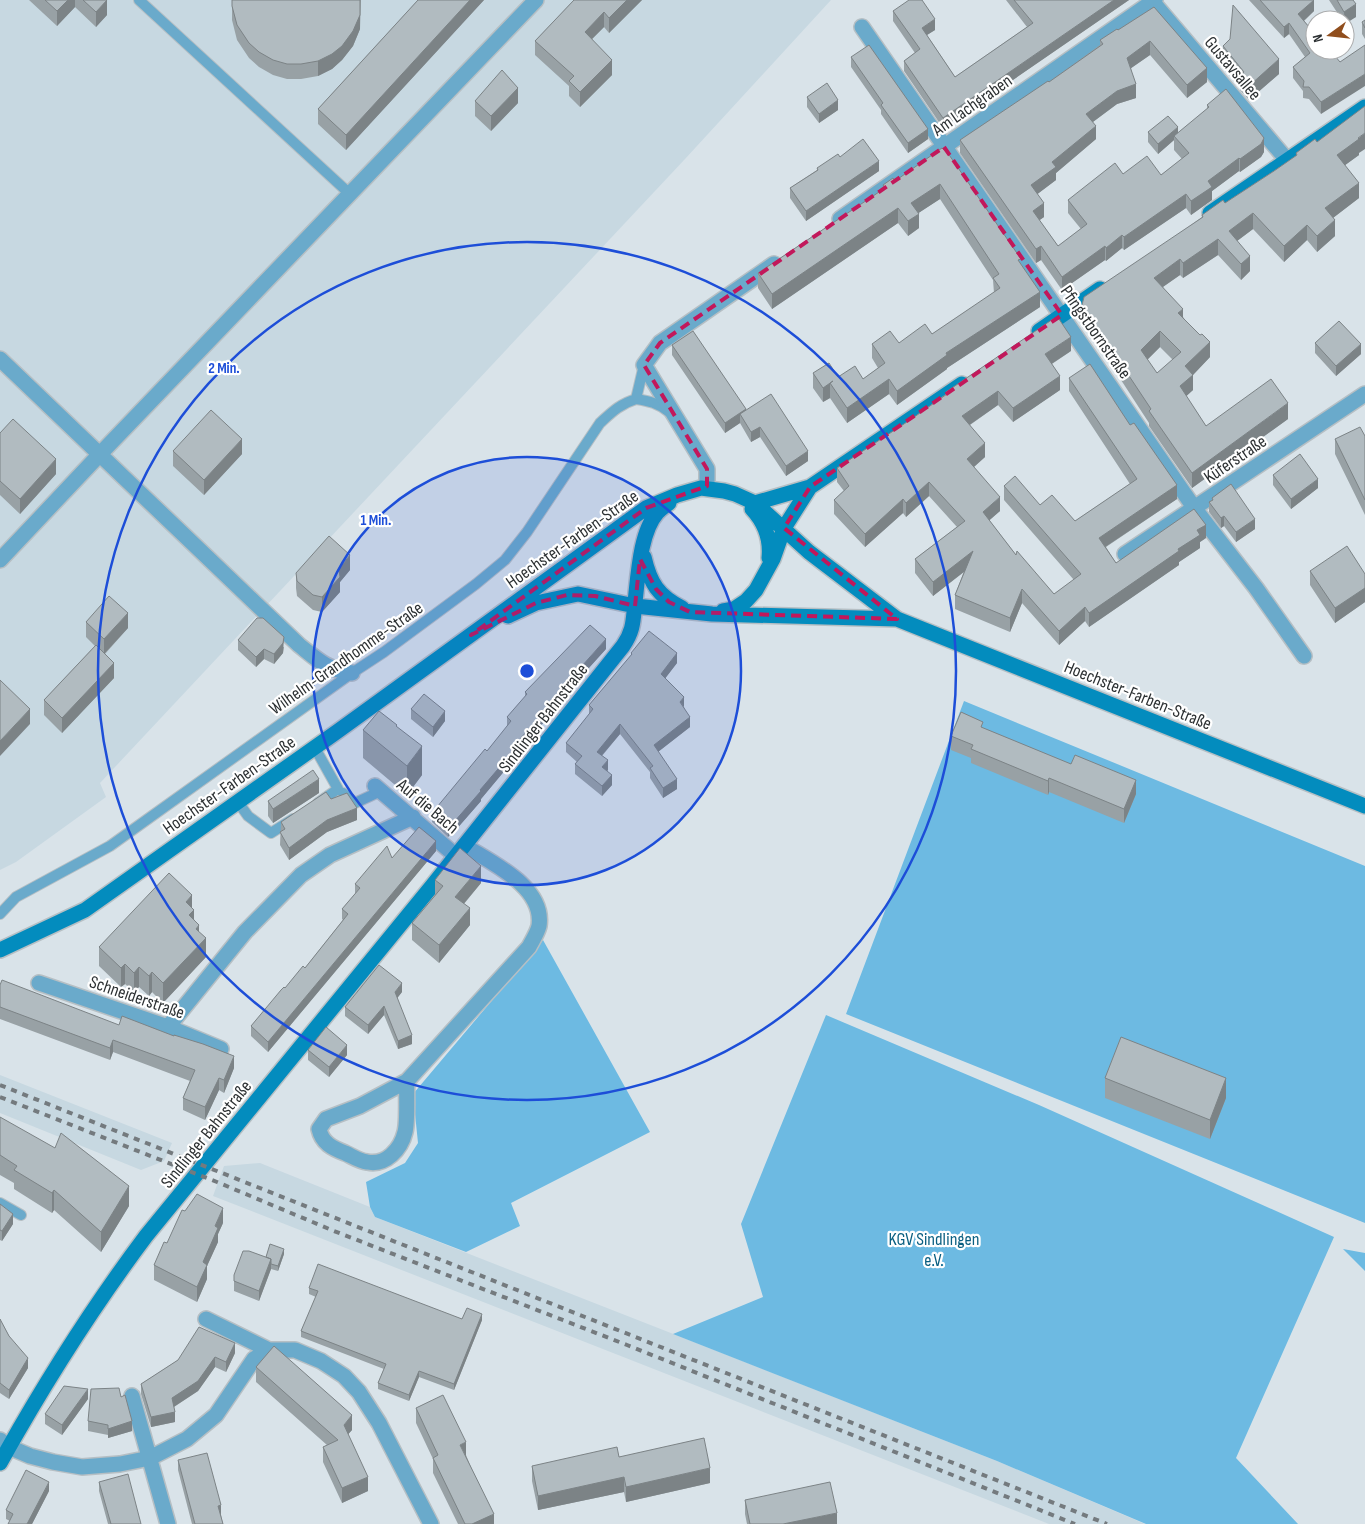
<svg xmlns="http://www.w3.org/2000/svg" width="1365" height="1524" viewBox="0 0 1365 1524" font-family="'Sofia Sans Condensed',sans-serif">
<rect width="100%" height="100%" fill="#d9e3e9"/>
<path fill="#c7d8e1" d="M0,0H831L685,159L100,783L106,797L16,862L0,870Z
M0,1075L172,1143L164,1161L141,1170L0,1113Z
M260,1163L370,1207L375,1217L997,1461L1145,1524H1049L213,1196L224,1166Z"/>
<path fill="#6dbae2" d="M964,701L1365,866V1223L846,1014Z
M543,940L650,1132L511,1203L520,1226L466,1252L375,1217L370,1207L366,1182L405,1163L418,1143L413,1094Z
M826,1015L1039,1105L1334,1237L1236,1458L1298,1524H1146L997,1461L673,1334L763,1297L741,1224Z
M1343,1249L1365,1253V1271Z"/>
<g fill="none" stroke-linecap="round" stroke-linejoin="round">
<g stroke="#b6bfc4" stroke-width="12">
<path id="lane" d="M139,0L351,195
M636,399C649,401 658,403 669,412
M315,748L338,789L318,803
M343,793L355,803L381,791
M238,802L248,816L271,833L293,819
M0,914L16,897L110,846L352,673L384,652L476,584L505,560L527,532L600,423C612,412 620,404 636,399L644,365
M0,1203L21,1215"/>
</g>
<g stroke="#b6bfc4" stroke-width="18">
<path id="street" d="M1151,0L1287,160
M862,27L1195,509L1256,588L1304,656
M840,219L1155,0
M0,359L299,645C319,661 326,669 352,673
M707,488V469L644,365L660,343L774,264
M1125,554L1365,394
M0,560L101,453L536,0
M375,786L456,856
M39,983L168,1027L221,1049
M168,1027L245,932L301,875L330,855L413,817
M407,1081C406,1094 408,1121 405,1132C401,1149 386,1166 367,1162C359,1161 352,1156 345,1153C332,1148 322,1143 319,1129L326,1119L360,1106L407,1081L529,947C532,941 537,934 539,926C545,887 492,863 465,846
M206,1319L269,1350
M132,1396L168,1524
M0,1440L9,1447L30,1456L53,1462L82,1467L120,1464L150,1458L187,1439L216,1415L254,1359L269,1350H295L321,1361L344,1376L359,1392L379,1423L431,1524"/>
</g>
<g stroke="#b6bfc4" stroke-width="18">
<path id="secondary" d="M1210,213L1365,107
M1039,331L1100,289
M755,503L810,487L962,384
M752,509C765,523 771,539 769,558
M644,557C650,583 658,596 682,608
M723,611L734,609L746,601L756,590L773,559L784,528L810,487
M508,616L536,603L578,594L635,606L712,614L897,619
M0,950L85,910L338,731L646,508L677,495L701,488L724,491L735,494L755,503L809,552L897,619L1365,806
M0,1463C44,1384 92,1308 146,1236L432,886L623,646C634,630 633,620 635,602C638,577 640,532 657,513C660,509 665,506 669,503"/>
</g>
<use href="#lane" stroke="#6aaacb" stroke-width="10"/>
<use href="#street" stroke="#6aaacb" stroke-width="15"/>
<use href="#secondary" stroke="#038cbe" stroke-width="15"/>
<path stroke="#747a7e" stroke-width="4" stroke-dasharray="6 6" stroke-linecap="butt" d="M0,1085L1107,1524
M0,1097L217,1182L334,1231L627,1345L1075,1524"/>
</g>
<path fill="#98a1a5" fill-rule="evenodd" d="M29,0H107V15L96,27L75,7L57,26Z
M232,0H361L360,29L353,46L342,60L332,69L318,76L301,79H287L273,75L259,67L249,58L237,40L232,20Z
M418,0H484L346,150L318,124V109Z
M574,0H642L609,33L604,27L592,39L612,75L580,107L569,96V86L535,55V41Z
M1006,0H1129L943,128L904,71V61L915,53L893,21V11L935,30L927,35L955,77L1027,27Z
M1249,0H1314V11L1304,21L1330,50L1321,114L1309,99L1303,98V91L1293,78V67L1305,57L1289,34L1284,38Z
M1329,0H1353L1356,17L1345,20H1342Z
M1154,7L1207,82L1187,98L1150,55L1131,68L1136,98L1117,104L1093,122L1096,139L1056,173V180L1037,194L1044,217L1039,220L1058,246L1081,229L1068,213V200L1123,174L1161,175L1182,159L1174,150V140L1158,154L1148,142V132L1178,133L1207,109V105L1264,152L1261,157L1240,172L1239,171L1212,191V200L1191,215L1186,208L1124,250L1122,248L1106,261L1105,260L1062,290L1041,260L1036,263L960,153V140L1049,82L1100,45V40L1118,30Z
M1365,20V39L1362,34V22Z
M1223,46L1279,74L1249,100L1240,90V81L1223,60Z
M851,57L928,139L908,153L881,114V110L851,67Z
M807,97L838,110L819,123L807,107Z
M475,101L518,103L491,131L475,116Z
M1317,142L1359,153V155L1345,165L1359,198L1333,218L1335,236L1317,252L1307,240L1284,262L1253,229L1237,241L1250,271L1241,280L1218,255L1183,278L1180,275L1163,287L1210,357L1193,375V390L1186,396L1206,426L1288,419L1192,488L1149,426V423L1082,320V305L1202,217V215L1225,203L1274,171L1296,156V153ZM1160,347L1173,360L1157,373L1147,360Z
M942,148L1021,264L1040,307L947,368V369L897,405L889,394L847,423L830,398L823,402L813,388V373L838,377L863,379L878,368L872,358V344L899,343L932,334L994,293L993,280L940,199L918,213L919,228L908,236L898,223L772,309L758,288V273L883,190V185L895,181Z
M817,168L879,171L806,221L790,198V188L817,170Z
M1315,343L1361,354L1336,376L1315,353Z
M672,345L746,410L808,461L786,476L760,437L751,442L740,423L725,433L672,355Z
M1071,351L1052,364L1060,390L1013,422L998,405L970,425L985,457L974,467L1000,511L989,520L1016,555L1054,594L1074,580L1004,500V486L1040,505L1075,521L1130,484L1069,391V378L1177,499L1106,547L1116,563L1206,538L1200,542V548L1179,562V565L1089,627L1085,621L1059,645L1022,603L1010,632L955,609V595L964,571L933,596L915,573V559L957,527L929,496L906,517L903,513L865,547L834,514V500L844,491L837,482V468L910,420L946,394V392Z
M0,433L56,474L20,514L0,495Z
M1365,436V515L1335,454V439Z
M173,451L242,454L204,495L173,466Z
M1273,475L1318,488L1291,509L1273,485Z
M1212,498L1255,529L1236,542L1224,526L1221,528L1209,512V502L1212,500Z
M350,570L340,582V592L322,612L313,610L297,596L296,588V573Z
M1310,571L1365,574V602L1335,623L1310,585Z
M86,622L128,628L105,654L114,678L62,733L44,715V700L95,646L86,637Z
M238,640L284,647L283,653L274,664L264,659L256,667L238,650Z
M606,649L559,701V705L522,747V750L481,799V801L454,832L453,831L448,837L432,822V813L487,751L507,727V717L525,697V692Z
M631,653L677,663L665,678L684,707L690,727L658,752L677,789L663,798L650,778V772L620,734L602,756L608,770L607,771L612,785L602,796L575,774V764L577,762L566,752V743L589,715V705L631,656Z
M411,709L445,721L433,737L411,719Z
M397,727L422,775L407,795L363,758V730Z
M983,728L1136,794L1124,823L1049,792L1048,795L971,763V758L951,750V736Z
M319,793L273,823L268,816V801Z
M331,799L357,820L327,832L289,860L280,845L281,822Z
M436,851L268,1052L251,1036V1026L305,968L343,920L342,919V909L355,894V884L392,858Z
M435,880L481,883L464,904L470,925L439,963L412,940V923L435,895Z
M192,908L194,919L199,932L206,957L163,1003L152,992L149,996L139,987L134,992L125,984L121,987L99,966V947Z
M0,985L234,1068L224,1093L219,1090L205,1120L183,1110V1098L190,1081L113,1052L110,1060L0,1019Z
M402,992L397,998L412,1044L398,1049L384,1015L368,1034L345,1016V1007Z
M308,1050L347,1055L329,1077L308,1060Z
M1105,1078L1226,1098L1210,1139L1105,1098Z
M0,1117L129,1206L101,1252L54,1210L52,1213L14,1189V1183L0,1175Z
M0,1204L13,1224L2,1241L0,1240Z
M223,1223L218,1234V1242L207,1266V1279L197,1302L154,1280V1265L167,1243Z
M284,1254L278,1271L271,1269L259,1301L234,1291V1275L266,1257Z
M309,1288L462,1319L482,1320L454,1390L419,1377L409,1401L378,1389V1383L384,1369L301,1337V1331L316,1297L309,1294Z
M0,1319L9,1336L28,1368L9,1399L0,1393Z
M235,1353L226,1372L215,1367L198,1391L174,1407L175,1422L151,1427L141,1394V1384L178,1360Z
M256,1367L352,1430L348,1434L368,1491L342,1503L323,1462V1447L327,1445L256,1382Z
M121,1397L132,1431L108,1438V1435L88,1431V1421Z
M88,1399L62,1435L45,1424V1414Z
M416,1408L466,1455L494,1524H458L433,1473V1459L416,1423Z
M619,1457L710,1483L626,1502L624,1492L538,1510L532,1481V1466Z
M178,1460L221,1515L223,1524H192L178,1470Z
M99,1482L141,1524H108L99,1491Z
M49,1491L32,1524H8L10,1521L6,1519V1510Z
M745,1500L837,1524H747L745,1514Z"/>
<path fill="#7c8386" d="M68,0H75V7L57,26V11Z
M107,0V15L96,27V12Z
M360,0V29L353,46L342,60L332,69L318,76V61Z
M470,0H484L346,150V135Z
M627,0H642L609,33V18Z
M1114,0H1129L943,128V118Z
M1314,0V11L1298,26V14Z
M1356,4V17L1345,24L1344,12Z
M604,12V27L585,46V32Z
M935,19V30L922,38V28Z
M1289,23V34L1284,38V27Z
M1150,41V55L1127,71V58Z
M1279,59V74L1249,100V86Z
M612,60V75L580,107V92Z
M1207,68V82L1187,98V85Z
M1365,74V86L1321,114V102Z
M1136,84V98L1117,104L1086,127V114L1117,91Z
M518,88V103L491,131V116Z
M838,100V110L819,123V114Z
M1096,126V139L1056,173V180L1031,199V185L1052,162Z
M1178,127V137L1174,136V140L1158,154V144Z
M928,129V139L908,153V143Z
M1365,133V149L1359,153V155L1337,171V155Z
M1264,138V152L1261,157L1240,172V159Z
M1239,158V171L1212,191V200L1191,215V201L1208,181Z
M879,161V171L806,221V211Z
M1359,183V198L1325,224V208Z
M940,184V199L911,218V203Z
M1186,194V208L1124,250V237Z
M1044,203V217L1033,225V211Z
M898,208V223L772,309V294Z
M1253,213V229L1229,247V231Z
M919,214V228L908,236V221Z
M1335,220V236L1317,252V236Z
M1307,225V240L1284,262V246Z
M1122,235V248L1106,261V248Z
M1218,239V255L1183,278V263Z
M1041,246V260L1036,263V249Z
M1105,246V260L1062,290V277Z
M1250,256V271L1241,280V264Z
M1180,259V275L1154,293V278Z
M1040,292V307L947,368V369L897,405V391L946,353Z
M1183,309V325L1178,313Z
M1160,331V347L1141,366V350Z
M1071,337V351L1045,368V354Z
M1210,342V357L1192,376L1193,375V390L1180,402V386L1185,366Z
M1361,344V354L1336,376V366Z
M1060,376V390L1013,422V408Z
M889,379V394L847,423V408Z
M830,383V398L823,402V388Z
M998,391V405L962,430V416Z
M1288,403V419L1192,488V473Z
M746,409V419L740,414V423L725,433V423Z
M760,427V437L751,442V432Z
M242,439V454L204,495V480Z
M985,443V457L967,473V459Z
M808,451V461L786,476V466Z
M56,459V474L20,514V499Z
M1318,479V488L1291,509V499Z
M929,482V496L906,517V503Z
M1177,485V499L1099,551V538Z
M1000,497V511L983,526V512Z
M903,499V513L865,547V534Z
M1224,516V526L1221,528V518Z
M1255,519V529L1236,542V532Z
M1206,525V538L1200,542V548L1179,562V565L1089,627V613L1178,549L1197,530Z
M973,551V565L933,596V582Z
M350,555V570L340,582V592L322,612V597L339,569Z
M1365,588V602L1335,623V608Z
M1022,589V603L1010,632V618Z
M1085,607V621L1059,645V631Z
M128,613V628L104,654V639Z
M284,637L283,653L274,664V654Z
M606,639V649L559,701V705L522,747V750L481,799V801L454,832V822L557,694Z
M264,649V659L256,667V657Z
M677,653V663L661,684V674Z
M114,663V678L62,733V718Z
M684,697V707L680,702Z
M30,709V724L0,756V741Z
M445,711V721L433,737V727Z
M690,717V727L654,755V745Z
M620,724V734L597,761V752Z
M422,746V775L407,795V766Z
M608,760V770L602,777V767Z
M612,775V785L602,796V786Z
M1049,778V792L1048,795V781Z
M319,779V793L273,823V809Z
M677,779V789L663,798V788Z
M1136,780V794L1124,823V809Z
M357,808V820L327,832L289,860V848L327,820Z
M453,821V831L448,837V827Z
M436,841V851L268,1052V1042Z
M481,866V883L455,914V897Z
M192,895V912L194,910V929L186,902Z
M470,908V925L439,963V945Z
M199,925V944L196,929Z
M206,938V957L163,1003V983Z
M125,964V984L121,987V968Z
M139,967V987L134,992V973Z
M152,972V992L149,996V976Z
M402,983V992L395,1001V992Z
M384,1006V1015L368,1034V1025Z
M412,1035V1044L398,1049V1041Z
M113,1040V1052L110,1060V1048Z
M347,1045V1055L329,1077V1067Z
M234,1056V1068L224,1093V1080Z
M219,1078V1090L205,1120V1107Z
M1226,1078V1098L1210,1139V1120Z
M129,1186V1206L101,1252V1232Z
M54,1190V1210L52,1213V1193Z
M223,1208V1223L218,1234V1242L207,1266V1279L197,1302V1287L203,1262L215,1226Z
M13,1214V1224L2,1241V1231Z
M284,1249V1254L278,1271V1266Z
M271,1259V1269L259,1301V1291Z
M482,1314V1320L454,1390V1384Z
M235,1343V1353L226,1372V1362Z
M215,1357V1367L198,1391L172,1408V1398Z
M28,1358V1368L9,1399V1390Z
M419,1371V1377L409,1401V1395Z
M88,1389V1399L62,1435V1425Z
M175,1412V1422L151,1427V1417Z
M352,1415V1430L344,1439V1425Z
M132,1421V1431L108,1438V1429Z
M466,1442V1457L460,1445Z
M710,1468V1483L626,1502V1487Z
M368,1477V1491L342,1503V1488Z
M624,1477V1492L538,1510V1496Z
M49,1482V1491L32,1524H27Z
M221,1505V1515H218V1506Z
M837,1513V1524H783Z
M494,1514V1524H472Z"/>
<path fill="#b1bbc0" stroke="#7c8386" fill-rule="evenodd" d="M45,0H68L57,11Z
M83,0H107L96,12Z
M232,0H360V15L353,31L342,46L332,54L318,61L301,64H287L273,60L259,52L249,43L237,25L232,6Z
M418,0H470L346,135L318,109Z
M574,0H627L609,18L604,12L585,32L612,60L580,92L569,81L574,76L535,41Z
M909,0H922L935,19L922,28L955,77L1033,23L1014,0H1114L943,118L904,61L920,49L893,11Z
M1260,0H1314L1298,14L1315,34V50H1330L1340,62L1365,45V74L1321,102L1309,87H1303L1304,81L1293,67L1310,53L1289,23L1284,27Z
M1337,0H1353L1356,4L1344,12Z
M1233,5L1279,59L1249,86L1240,75L1244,72L1223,46L1230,39Z
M1154,7L1207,68L1187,85L1150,41L1127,58L1136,84L1117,91L1086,114L1096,126L1052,162L1056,167L1031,185L1044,203L1033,211L1058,246L1087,224L1068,200L1115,163L1123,174L1147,156L1161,175L1189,153L1174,136L1209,107L1207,105L1226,89L1264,138L1261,144L1240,159L1239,158L1208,181L1212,187L1191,201L1186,194L1124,237L1122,235L1106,248L1105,246L1062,277L1041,246L1036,249L960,140L1048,81L1049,82L1103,44L1100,40L1117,29L1118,30Z
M1365,20V28L1362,22Z
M869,45L928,129L908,143L881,105L883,103L851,57Z
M502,70L518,88L491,116L475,101Z
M827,83L838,100L819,114L807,97Z
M1365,106V133L1358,138L1359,139L1337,155L1359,183L1325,208L1335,220L1317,236L1307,225L1284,246L1253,213L1229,231L1250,256L1241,264L1218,239L1183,263L1180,259L1154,278L1183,309L1178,313L1200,335L1202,334L1210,342L1185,366L1193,375L1180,386L1206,426L1271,379L1288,403L1192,473L1149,411L1151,409L1082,305L1084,297L1203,217L1202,215L1223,200L1225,203L1274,171L1297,155L1296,153L1315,139L1317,142ZM1160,331L1181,352L1157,373L1141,350Z
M1168,116L1178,127L1158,144L1148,132Z
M863,139L879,161L806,211L790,188L818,170L817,168L838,154L840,157Z
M942,148L944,150L945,149L1021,259L1018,260L1040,292L946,353L947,355L897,391L889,379L847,408L830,383L833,381L823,388L813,373L829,363L838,377L855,366L863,379L885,363L872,344L890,331L899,343L925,324L932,334L1000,288L993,278L999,274L940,184L911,203L919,214L908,221L898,208L772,294L758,273L885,188L883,185L893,178L895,181Z
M1053,319H1059L1071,337L1045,354L1060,376L1013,408L998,391L962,416L985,443L967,459L1000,497L983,512L1016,555L1017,551L1054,594L1081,574L1004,486L1015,476L1040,505L1052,495L1075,521L1137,479L1069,378L1090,364L1130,425L1134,423L1177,485L1099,538L1116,563L1194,509L1206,525L1197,530L1200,535L1178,549L1179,551L1089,613L1085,607L1059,631L1022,589L1010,618L955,595L973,551L933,582L915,559L965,521L929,482L906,503L903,499L865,534L834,500L849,486L837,468L910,420L947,394L946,392Z
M1339,321L1361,344L1336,366L1315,343Z
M693,331L746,409L725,423L672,345Z
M771,394L808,451L786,466L760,427L751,432L740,414Z
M211,410L242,439L204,480L173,451Z
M13,419L56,459L20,499L0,481V433Z
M1360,427L1365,436V500L1335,439Z
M1300,454L1318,479L1291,499L1273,475Z
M1231,484L1255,519L1236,532L1224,516L1221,518L1209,502L1213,500L1212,498Z
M329,536L350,555L339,569L340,577L322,597L313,595L297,581L296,573Z
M1347,546L1365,574V588L1335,608L1310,571Z
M109,596L128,613L104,639L86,622Z
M257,618H263L284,637L283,643L274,654L264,649L256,657L238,640Z
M590,625L606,639L557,694L559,695L520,739L522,741L480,790L481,791L454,822L453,821L448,827L432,813L485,749L487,751L511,721L507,717L527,694L525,692Z
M649,631L677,653L661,674L684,697L680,702L690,717L654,745L677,779L663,788L650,768L653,766L620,724L597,752L608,760L602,767L612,775L602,786L575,764L582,756L566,743L593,709L589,705L632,654L631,653Z
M96,645L114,663L62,718L44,700Z
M0,680L30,709L0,741Z
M424,694L445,711L433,727L411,709Z
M379,711L397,725L396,726L422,746L407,766L363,730Z
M961,712L983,722L981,727L1071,764L1075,755L1136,780L1124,809L1049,778L1048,781L971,749L973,745L951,736Z
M313,770L319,779L273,809L268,801Z
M326,792L331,799L347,793L357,808L327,820L289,848L280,832L285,829L281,822Z
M419,827L436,841L268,1042L251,1026L281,990L284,987L285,988L303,966L305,968L348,914L342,909L360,888L355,884L387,846L392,858Z
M460,848L481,866L455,897L470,908L439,945L412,923L443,886L435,880Z
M169,873L192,895L186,902L194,910L189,915L199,925L196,929L206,938L163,983L152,972L149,976L139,967L134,973L125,964L121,968L99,947Z
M379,965L402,983L395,992L412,1035L398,1041L384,1006L368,1025L345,1007Z
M2,980L119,1025L122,1016L174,1036V1035L203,1044L234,1056L224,1080L219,1078L205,1107L183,1098L195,1070L113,1040L110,1048L0,1007V985Z
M326,1027L347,1045L329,1067L308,1050Z
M1121,1037L1226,1078L1210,1120L1105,1078Z
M0,1117L55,1148L61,1133L129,1186L101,1232L54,1190L52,1193L14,1170L17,1166L0,1155Z
M197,1194L223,1208L215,1226L218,1228L203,1262L207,1265L197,1287L154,1265L164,1242L167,1243L182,1210L185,1211Z
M0,1204L13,1214L2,1231L0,1230Z
M270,1244L284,1249L278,1266L271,1264V1259L266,1257Z
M243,1251H249L271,1259L259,1291L234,1281V1275Z
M318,1264L462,1319L467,1308L482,1314L454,1384L419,1371L409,1395L378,1383L386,1364L301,1331L318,1291L309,1288Z
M0,1319L9,1336L28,1358L9,1390L0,1383Z
M199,1327L235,1343L226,1362L215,1357L198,1381L172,1398L175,1412L151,1417L141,1384L178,1360Z
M274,1346L352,1415L344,1425L368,1477L342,1488L323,1447L338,1440L256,1367Z
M64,1386L88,1389L62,1425L45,1414Z
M119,1388L121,1397L125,1395L132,1421L108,1429V1425L88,1421L91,1389Z
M443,1395L466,1442L460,1445L494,1514L472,1524H465L433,1458L438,1455L416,1408Z
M704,1438L710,1468L626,1487L624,1477L538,1496L532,1466L617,1447L619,1457Z
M207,1453L221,1505L218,1506L223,1524H195L178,1460Z
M26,1470L49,1482L27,1524H8L13,1514L6,1510Z
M128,1474L141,1524H111L99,1482Z
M830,1482L837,1513L783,1524H750L745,1500Z"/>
<path fill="none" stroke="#c2185b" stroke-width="4" stroke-dasharray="10 6" stroke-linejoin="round" d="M944,147L1062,315L810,487L784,528L897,619L690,612L669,602L656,589L640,559L635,606L595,596L567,595L536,603L471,635L646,508L707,486V469L644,365L660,343Z"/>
<circle cx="527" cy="671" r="214" fill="#1d4ed8" fill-opacity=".12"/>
<g fill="none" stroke="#1d4ed8" stroke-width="2.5">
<circle cx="527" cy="671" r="214"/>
<circle cx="527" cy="671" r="429"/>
</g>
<g text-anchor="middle" stroke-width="4.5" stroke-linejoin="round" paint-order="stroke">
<g font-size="18" fill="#2c3032" stroke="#fff">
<text transform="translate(1233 68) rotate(50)" y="6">Gustavsallee</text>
<text transform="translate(972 105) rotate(-35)" y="6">Am Lachgraben</text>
<text transform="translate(1096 332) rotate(55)" y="6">Pfingstbornstraße</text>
<text transform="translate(1235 459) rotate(-34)" y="6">Küferstraße</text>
<text transform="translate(572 539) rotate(-35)" y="6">Hoechster-Farben-Straße</text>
<text transform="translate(346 658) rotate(-35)" y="6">Wilhelm-Grandhomme-Straße</text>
<text transform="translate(1138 695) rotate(22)" y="6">Hoechster-Farben-Straße</text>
<text transform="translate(543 718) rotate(-52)" y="6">Sindlinger Bahnstraße</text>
<text transform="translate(229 785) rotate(-35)" y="6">Hoechster-Farben-Straße</text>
<text transform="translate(428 806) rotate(40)" y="6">Auf die Bach</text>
<text transform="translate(137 997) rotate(19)" y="6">Schneiderstraße</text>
<text transform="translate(206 1134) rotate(-51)" y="6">Sindlinger Bahnstraße</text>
</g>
<g font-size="18" fill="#0a5f81" stroke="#fff">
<text x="934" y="1245">KGV Sindlingen<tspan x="934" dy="21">e.V.</tspan></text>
</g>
</g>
<circle cx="527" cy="671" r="8" fill="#1d4ed8" stroke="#fff" stroke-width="2.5"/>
<g font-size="15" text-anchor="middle" font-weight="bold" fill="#1d4ed8" stroke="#fff" stroke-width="4.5" stroke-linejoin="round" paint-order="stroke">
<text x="224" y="373">2 Min.</text>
<text x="376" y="525">1 Min.</text>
</g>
<g transform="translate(1330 35) rotate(255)"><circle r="24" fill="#ffffff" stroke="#abacad"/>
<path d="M0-4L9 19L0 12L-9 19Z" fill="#904e1d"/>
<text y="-8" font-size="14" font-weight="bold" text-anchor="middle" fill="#2c3032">N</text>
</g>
</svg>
